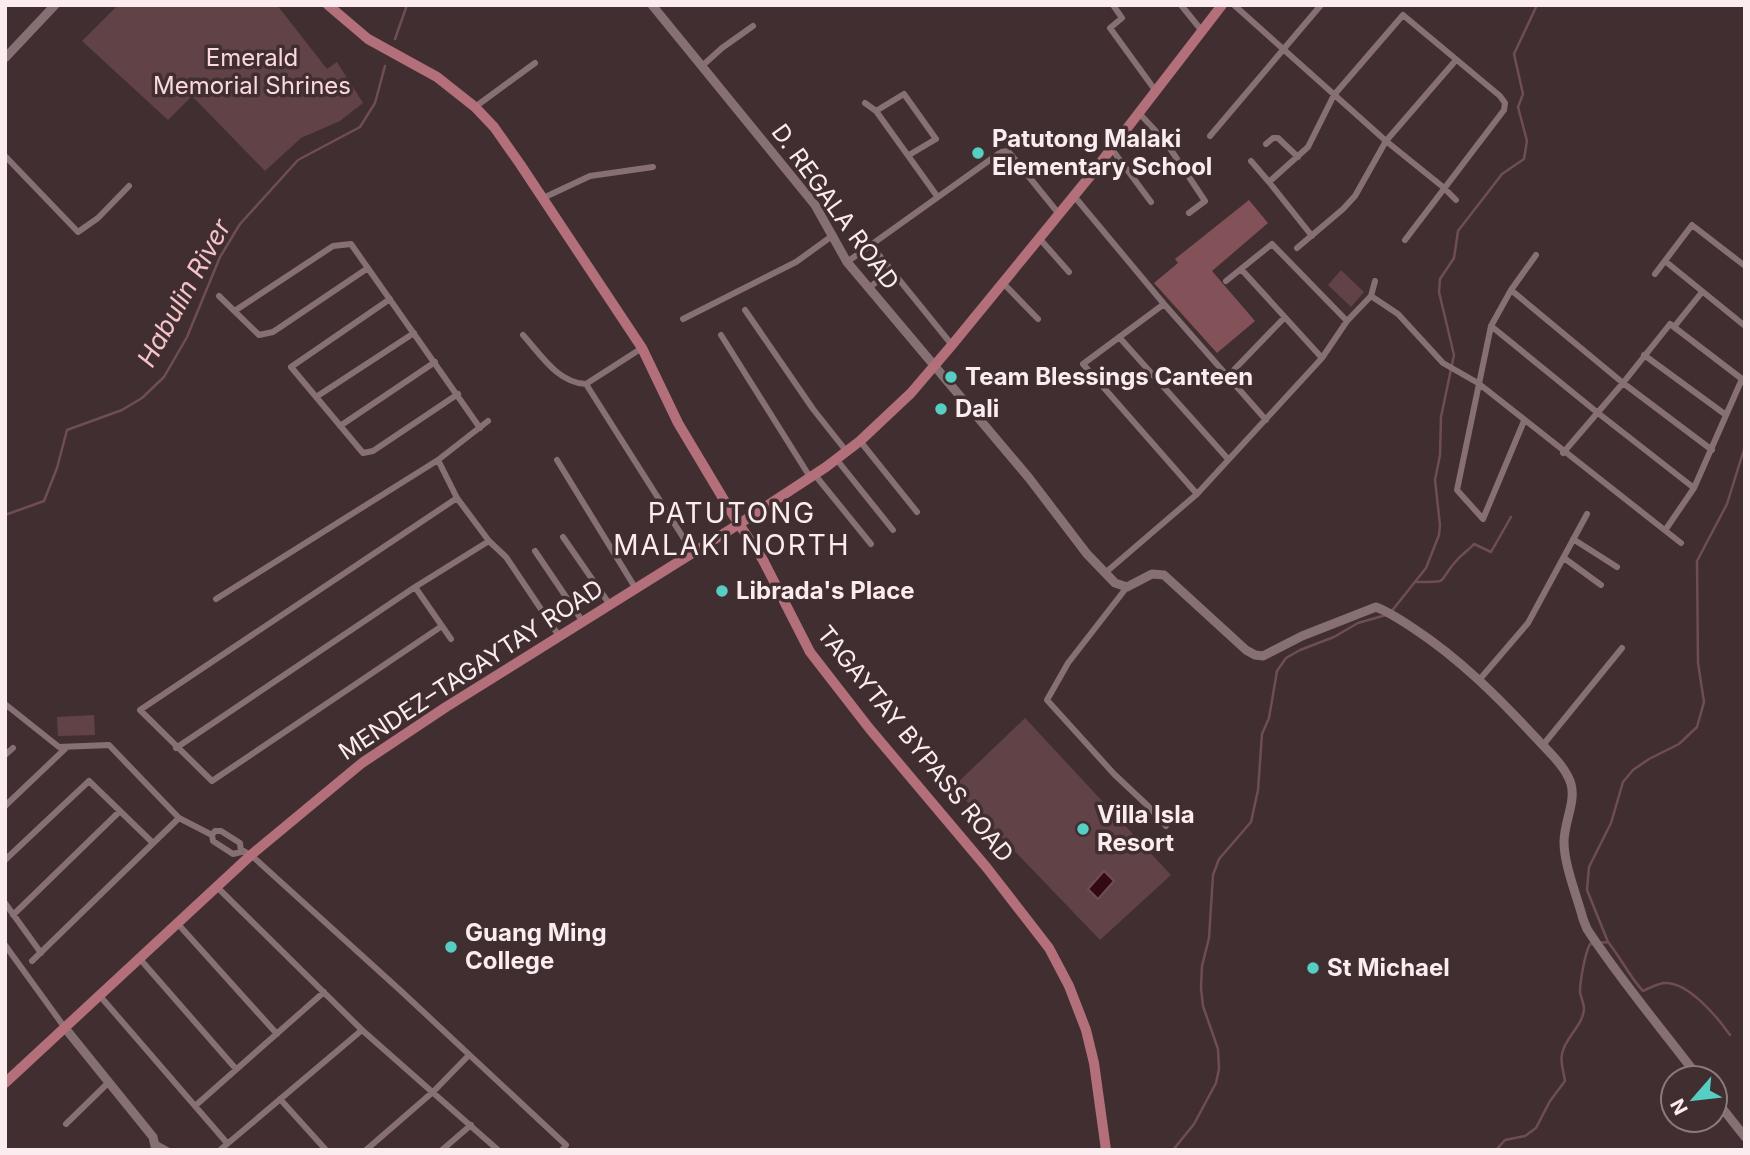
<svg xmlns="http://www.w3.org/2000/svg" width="1750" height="1155" viewBox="0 0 1750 1155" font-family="Inter,sans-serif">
<rect width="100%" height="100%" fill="#412e30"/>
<path fill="#614347" d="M118,5H277L327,69L337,62L363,103L340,121L301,138L265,171L192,96L168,120L82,41Z
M1341,270L1364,292L1351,307L1328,285Z
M94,715L95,735L58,736L57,717Z
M1025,718L1171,875L1100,940L953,787Z"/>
<path fill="#835158" d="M1249,200L1268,223L1212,271L1255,321L1217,353L1154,283L1178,263L1175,259Z"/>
<path fill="#330913" stroke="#6f4d55" stroke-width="2" d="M1104,871L1114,881L1098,899L1088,889Z"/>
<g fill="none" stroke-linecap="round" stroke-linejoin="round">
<path stroke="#6f4d55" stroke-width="2.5" d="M395,39L407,5
M5,515L44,501L57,468L67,430L122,410L142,398L164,377L187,337L220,257L240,224L298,160L360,127L375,103L385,66
M1416,582C1454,582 1435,583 1457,560C1462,554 1469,550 1474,544L1491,552L1511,517
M1391,612L1426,568L1439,535L1440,525L1435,480L1440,455L1441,417L1454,355L1439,292L1440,279L1454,258L1458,231L1502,174L1524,159L1527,141L1518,107L1523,94L1514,54L1537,5
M1608,942L1587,890L1589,867L1611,823L1623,782L1633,770L1649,759L1679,744L1697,727L1704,702L1698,663L1697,561L1727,504L1745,446
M1599,943L1608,942C1621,958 1629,976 1643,991C1649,988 1657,984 1664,983C1688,981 1718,1018 1730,1035
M1173,1150L1194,1124L1216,1083L1219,1069L1218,1049L1203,1006L1201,988L1202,966L1209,938L1213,875L1219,859L1251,822L1258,790L1262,734L1269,718L1277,671L1286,658L1300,650L1334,637L1358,623L1386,615
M1496,1150L1505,1140L1525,1136L1536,1128L1550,1101L1565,1081C1564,1073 1560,1062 1562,1054C1565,1037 1583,1026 1584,1009C1584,1003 1581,998 1580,992C1580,981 1585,953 1590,944H1592"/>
<path stroke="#877073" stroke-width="6" d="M1113,5L1122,18L1110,28L1155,90
M1181,5L1202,31
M1234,5L1386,141L1443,187L1456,200
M702,66L722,48L753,26
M865,103L876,111L937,196
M475,107L535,63
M876,111L904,94L936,139L909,155
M1138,112L1165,141L1205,201L1189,213
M1210,136L1321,5
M1266,144L1273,138H1278L1298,157
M1111,148L1151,202
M5,156L78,232L98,218L129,186
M1251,161L1269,182L1308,147L1334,95L1403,15L1500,96L1505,103L1504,110L1405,240
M1269,182L1312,236
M1074,196L1164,304L1266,420
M543,198L590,176L653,167
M1039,238L1069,272
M871,245L952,345
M1297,248L1343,209L1355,196L1386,141L1456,60
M1665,261L1745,326
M847,262L1001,152L1008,151L1059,214
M1241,269L1322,358
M1655,274L1692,225L1745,266
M1226,281L1272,244L1347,321
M1003,283L1038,319
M869,288L891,270
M1511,290L1623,383L1712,450
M219,296L259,335L273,332L368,268
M1371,296L1375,281
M390,299L291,367L363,453L373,451L458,394
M1164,304L1083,364L1197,494
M236,310L333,246L351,244L480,428
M745,310L813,409L847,452
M683,319L796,262L832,236
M1491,326L1598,413L1694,488
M1674,327L1702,292
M523,335C541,355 558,383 586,384
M721,335L810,477
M1119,337L1228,459
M642,348L586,384L693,553
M1644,355L1726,415
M1228,376L1284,318
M316,397L414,333
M1524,421L1483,519L1457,490L1491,326L1511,290L1536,255
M340,426L435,362
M860,441L917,512
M1563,453L1623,383L1670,324L1674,327L1742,379L1694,488L1666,529
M438,460L457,498L489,541L506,557L559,636
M557,460L636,589
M837,460L893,530
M815,475L871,544
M563,537L610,605
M1573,539L1617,567
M535,551L583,622
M1564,558L1601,585
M1105,573L1197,494L1322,358L1347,321L1371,296L1398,314L1443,363L1478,383L1681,543
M415,587L451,639
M1127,587L1068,663L1047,700L1114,774L1148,806L1166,826
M216,599L438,460L488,421
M442,626L212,781L140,710L457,498
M1480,679L1528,623L1587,514
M5,704L59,747L109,745L179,818L212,835
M1543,745L1622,648
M176,748L415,587L489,541
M5,755L13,748
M5,806L67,747
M215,831H221L240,843L241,852L233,854L213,841L212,835Z
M242,850L251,855L401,991L566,1145L562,1150
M5,860L89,781L153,843
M217,887L362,1030L498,1150
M5,903L41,953
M13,915L120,811
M178,924L277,1034
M5,945L65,1028
M140,959L236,1069
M32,961L179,818
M100,996L227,1143
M280,1099L326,1150
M195,1106L324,992
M66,1124L109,1082
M156,1144L167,1150
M220,1150L362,1030
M366,1150L434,1091L469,1055
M442,1150L471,1125"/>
<path stroke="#877073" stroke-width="9" d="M652,5L815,205L847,262L1029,478L1087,554L1115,583L1127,587L1152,574L1164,575L1246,650L1255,655L1263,656L1302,636L1376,607C1389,612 1401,620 1413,628C1460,659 1498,697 1536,738C1548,751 1566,767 1571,784C1576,802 1564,822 1564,842C1564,865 1577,896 1583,919L1587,929C1621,981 1661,1028 1699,1078
M5,58L55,5
M65,1028L153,1137L156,1150
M1715,1099L1745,1137"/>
<path stroke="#b36f7a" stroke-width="10" d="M328,5L368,39L437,77L475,107L494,127L520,164L642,348L678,423L733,515L763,560L810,652L869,728L987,868L1049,948L1069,986L1086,1030L1094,1063L1106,1150
M5,1083L251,855L362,763L446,707L739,524L826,467L860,441L911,393L952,345L1091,175L1222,5"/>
</g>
<g fill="#56cec3" stroke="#412e30" stroke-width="2.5">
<circle cx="978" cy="153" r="7"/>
<circle cx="951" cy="377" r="7"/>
<circle cx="941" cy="409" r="7"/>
<circle cx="722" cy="591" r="7"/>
<circle cx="1083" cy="829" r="7"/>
<circle cx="451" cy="947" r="7"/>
<circle cx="1313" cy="968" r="7"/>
</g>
<g text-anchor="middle" stroke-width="7" stroke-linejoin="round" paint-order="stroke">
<g font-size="24" fill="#fbd8dc" stroke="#412e30">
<text x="252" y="66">Emerald<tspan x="252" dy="28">Memorial Shrines</tspan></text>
</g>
<g font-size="24" font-weight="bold" fill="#fbedef" stroke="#412e30" text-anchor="start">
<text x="992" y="147">Patutong Malaki<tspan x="992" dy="28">Elementary School</tspan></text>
<text x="965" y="385">Team Blessings Canteen</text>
<text x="955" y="417">Dali</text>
<text x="736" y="599">Librada's Place</text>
<text x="1097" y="823">Villa Isla<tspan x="1097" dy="28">Resort</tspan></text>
<text x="465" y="941">Guang Ming<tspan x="465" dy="28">College</tspan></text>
<text x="1327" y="976">St Michael</text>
</g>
<g font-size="24" fill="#fbedef" stroke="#412e30">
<text transform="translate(835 207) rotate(54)" y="8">D. REGALA ROAD</text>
<text transform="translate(471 670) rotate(-33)" y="8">MENDEZ–TAGAYTAY ROAD</text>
<text transform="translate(915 744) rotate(51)" y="8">TAGAYTAY BYPASS ROAD</text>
</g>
<g font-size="26" font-style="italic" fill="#f6c3c9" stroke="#412e30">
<text transform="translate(184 293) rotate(-61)" y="9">Habulin River</text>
</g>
<g font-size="28" letter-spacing="2" fill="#fbedef" stroke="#412e30">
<text x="732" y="523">PATUTONG<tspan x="732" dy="32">MALAKI NORTH</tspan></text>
</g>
</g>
<rect width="1750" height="1155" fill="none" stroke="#fbedef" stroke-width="14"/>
<g transform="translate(1694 1099) rotate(242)"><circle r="33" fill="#412e30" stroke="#8b7a7c" stroke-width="2"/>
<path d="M0-5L12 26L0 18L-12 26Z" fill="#56cec3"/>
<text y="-10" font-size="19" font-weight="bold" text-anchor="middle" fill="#fbedef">N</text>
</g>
</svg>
